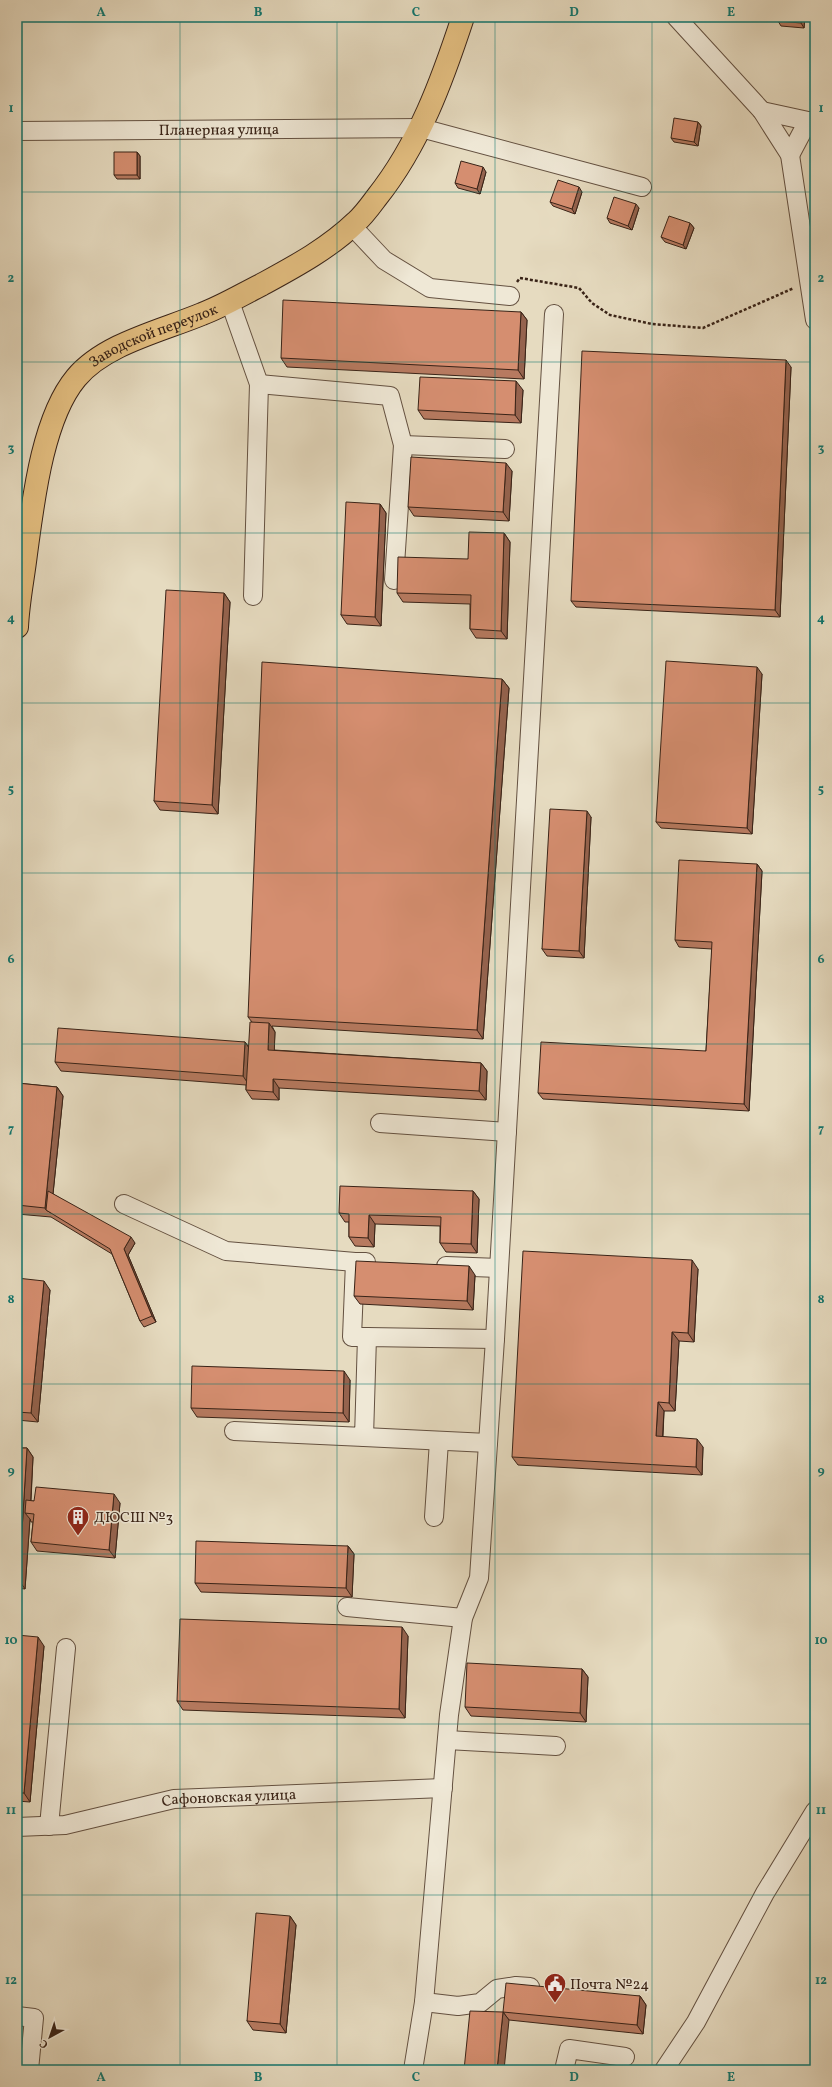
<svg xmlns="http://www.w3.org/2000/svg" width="832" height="2087" viewBox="0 0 832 2087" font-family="Vollkorn,serif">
<rect width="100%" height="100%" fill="#e6dbc0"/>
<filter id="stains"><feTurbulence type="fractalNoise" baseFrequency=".005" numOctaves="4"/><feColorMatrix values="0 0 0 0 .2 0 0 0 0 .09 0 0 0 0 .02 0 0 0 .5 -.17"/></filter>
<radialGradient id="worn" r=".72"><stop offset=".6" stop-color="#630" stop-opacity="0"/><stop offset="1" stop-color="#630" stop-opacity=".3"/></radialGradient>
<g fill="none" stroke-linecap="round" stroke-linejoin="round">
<g stroke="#645141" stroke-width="20">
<g id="minor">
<path d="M676,17L762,111L790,155L815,320"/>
<path d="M762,111L808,121"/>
<path id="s1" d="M17,131L421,128L642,187"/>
<path d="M790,155L808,121H815"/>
<path d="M352,226L384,260L430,288L510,296"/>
<path d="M230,302L259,384L253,596"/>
<path d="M259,384L390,396L403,445L394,580"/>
<path d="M403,445L505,449"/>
<path d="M380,1123L507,1132"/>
<path d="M124,1204L226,1251L355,1262"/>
<path d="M366,1262H355L352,1337H367"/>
<path d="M446,1266L499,1268"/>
<path d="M234,1431L364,1437L367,1337L495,1339"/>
<path d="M364,1437L488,1443"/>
<path d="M434,1517L439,1441"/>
<path d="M347,1607L463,1618"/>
<path d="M447,1740L556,1746"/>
<path d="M49,1826L66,1648"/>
<path id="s2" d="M17,1827L65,1825L174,1799L443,1788"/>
<path d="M424,2002L458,2006L480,2003L497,1989L516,1986L530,1987"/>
<path d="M17,2016L34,2018L29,2070"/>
<path d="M413,2070L424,2002L449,1715L463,1618L479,1578L495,1339L554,314"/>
<path d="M564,2070L569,2049L625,2057"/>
<path d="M664,2070L696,2022L765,1893L815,1811"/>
</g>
</g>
<g stroke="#392317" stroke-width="24">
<g id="major">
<path id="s3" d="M17,627C18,603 23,579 26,554C33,503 42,419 76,378C104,344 161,331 202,314C223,306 241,295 261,285C294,267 328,249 356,222C364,215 371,205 377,197C419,144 442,81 463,17"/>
</g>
</g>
<path stroke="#392317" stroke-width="2.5" stroke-dasharray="3 2" stroke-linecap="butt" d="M517,282L520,278L579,288L592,303L610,315L652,324L703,328L794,288"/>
<use href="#minor" stroke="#efe8d6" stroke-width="18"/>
<use href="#major" stroke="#e3be80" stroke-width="22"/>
</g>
<path fill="#b77a60" stroke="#392317" d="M778,17H805L804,28L781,26L778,21Z
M698,122L701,126L698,146L674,142L671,138Z
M137,152L140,156V179H117L114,175Z
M486,172L480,194L458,188L455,183Z
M582,192L575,214L553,206L550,202Z
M639,208L632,230L610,223L607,218Z
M690,223L694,228L686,249L665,242L661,237Z
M521,312L527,320L524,379L287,367L281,358Z
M791,367L780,617L576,607L571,601Z
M523,390L521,423L424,419L418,410Z
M512,471L509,521L414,516L408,507Z
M380,504L386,513L381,626L347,624L341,615Z
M504,533L510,542L507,639L476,638L470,629V604L403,602L397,593L468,559Z
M224,593L230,602L218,814L160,810L154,801Z
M762,674L752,834L661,828L656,822Z
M502,679L509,688L483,1039L272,1026L275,1032L274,1050L481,1063L487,1071L486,1100L279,1088V1100L252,1099L246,1090V1085L61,1071L55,1062L245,1042L249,1047L252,1022L248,1017Z
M591,817L584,958L547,956L542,949Z
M757,864L762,871L749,1111L543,1099L538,1093L706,1051L712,949L679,947L675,940Z
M17,1083L57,1087L63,1096L53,1194L135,1243L128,1255L156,1322L144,1327L140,1321L112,1254L51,1217L17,1214Z
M473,1191L479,1199L477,1253L446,1252L440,1243V1226L375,1224L374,1247L355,1246L349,1237V1222H345L339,1213Z
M698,1269L694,1342L679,1341L675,1411H664L663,1437L703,1447L702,1475L518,1465L512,1457Z
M475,1275L473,1310L360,1304L354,1296Z
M17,1278L50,1290L38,1422L17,1420Z
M350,1380L349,1422L197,1417L191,1408Z
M17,1448H27L33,1457L31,1501L120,1503L115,1558L37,1551L31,1542L33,1522H31L30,1519L25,1589L17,1588Z
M348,1546L354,1554L352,1597L201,1592L195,1583Z
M17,1635L44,1646L30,1802L17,1801Z
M408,1636L405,1718L183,1710L177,1701Z
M582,1669L588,1677L586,1722L471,1716L465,1707Z
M290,1916L296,1925L286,2033L253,2030L247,2021Z
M640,1996L646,2005L643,2034L509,2020L503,2012Z"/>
<path fill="#95634e" stroke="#392317" d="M801,17H805L804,28L801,23Z
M698,122L701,126L698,146L694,142Z
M137,152L140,156V179L137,175Z
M483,167L486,172L480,194L477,189Z
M579,187L582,192L575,214L572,209Z
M636,204L639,208L632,230L628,226Z
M690,223L694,228L686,249L683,245Z
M17,236L20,241L17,269Z
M521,312L527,320L524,379L518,370Z
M786,360L791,367L780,617L775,610Z
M516,381L523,390L521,423L515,415Z
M506,463L512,471L509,521L503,512Z
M380,504L386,513L381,626L375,617Z
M504,533L510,542L507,639L501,631Z
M224,593L230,602L218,814L212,805Z
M757,667L762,674L752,834L747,828Z
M502,679L509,688L483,1039L477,1030Z
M587,811L591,817L584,958L579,951Z
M757,864L762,871L749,1111L744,1104Z
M269,1023L275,1032L274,1059L268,1050Z
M245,1042L251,1051L249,1085L243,1076Z
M481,1063L487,1071L486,1100L479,1091Z
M273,1079L279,1088V1100L273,1092Z
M57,1087L63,1096L51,1213L46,1210L45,1208Z
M473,1191L479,1199L477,1253L471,1244Z
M369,1215L375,1224L374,1247L368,1238Z
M131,1237L135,1243L128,1255L156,1322L152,1316L124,1249Z
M692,1260L698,1269L694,1342L688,1333Z
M469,1266L475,1275L473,1310L467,1301Z
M44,1281L50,1290L38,1422L31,1413Z
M672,1332L679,1341L675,1411L669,1403Z
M344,1371L350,1380L349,1422L343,1413Z
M658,1402L664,1411L662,1445L656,1436Z
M697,1439L703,1447L702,1475L696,1467Z
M27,1448L33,1457L30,1513H25L30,1519L25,1589L19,1580Z
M114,1494L120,1503L115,1558L109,1550Z
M348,1546L354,1554L352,1597L346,1588Z
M402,1627L408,1636L405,1718L399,1709Z
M38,1637L44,1646L30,1802L24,1793Z
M582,1669L588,1677L586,1722L580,1713Z
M290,1916L296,1925L286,2033L280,2024Z
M640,1996L646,2005L643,2034L637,2025Z
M503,2012L509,2020L504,2070H497Z"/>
<path fill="#d58e70" stroke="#392317" d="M778,17H801V23L778,21Z
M674,118L698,122L694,142L671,138Z
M114,152H137V175H114Z
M461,161L483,167L477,189L455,183Z
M558,180L579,187L572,209L550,202Z
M614,197L636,204L628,226L607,218Z
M669,216L690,223L683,245L661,237Z
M283,300L521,312L518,370L281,358Z
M582,351L786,360L775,610L571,601Z
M420,377L516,381L515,415L418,410Z
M411,457L506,463L503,512L408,507Z
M346,502L380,504L375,617L341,615Z
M469,532L504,533L501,631L470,629L471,595L397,593L398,557L468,559Z
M166,590L224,593L212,805L154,801Z
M666,661L757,667L747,828L656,822Z
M262,662L502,679L477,1030L248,1017Z
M550,809L587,811L579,951L542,949Z
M679,860L757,864L744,1104L538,1093L541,1042L706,1051L712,942L675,940Z
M250,1022L269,1023L268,1050L481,1063L479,1091L273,1079V1092L246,1090Z
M58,1028L245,1042L243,1076L55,1062Z
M17,1083L57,1087L45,1208L17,1205Z
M340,1186L473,1191L471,1244L440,1243L441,1217L369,1215L368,1238L349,1237V1214L339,1213Z
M48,1191L131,1237L124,1249L152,1316L140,1321L110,1249L46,1210Z
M523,1251L692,1260L688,1333L672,1332L669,1403L658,1402L656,1436L697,1439L696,1467L512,1457Z
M356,1261L469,1266L467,1301L354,1296Z
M17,1278L44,1281L31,1413L17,1412Z
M192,1366L344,1371L343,1413L191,1408Z
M17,1448H27L19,1580H17Z
M36,1487L114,1494L109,1550L31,1542L34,1514L25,1513L26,1500L34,1501Z
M196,1541L348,1546L346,1588L195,1583Z
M180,1619L402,1627L399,1709L177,1701Z
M17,1635L38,1637L24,1793H17Z
M467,1663L582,1669L580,1713L465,1707Z
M256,1913L290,1916L280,2024L247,2021Z
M506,1983L640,1996L637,2025L503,2012L497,2070H464L470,2011L503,2012Z"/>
<path fill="none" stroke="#0f766e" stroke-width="1" stroke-opacity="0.55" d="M180,17V2070M337,17V2070M495,17V2070M652,17V2070M17,192H815M17,362H815M17,533H815M17,703H815M17,873H815M17,1044H815M17,1214H815M17,1384H815M17,1554H815M17,1724H815M17,1895H815"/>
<defs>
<g id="building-pin" transform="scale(1.15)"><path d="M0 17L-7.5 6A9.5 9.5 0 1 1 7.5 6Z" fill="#8f2418" stroke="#efe8d6"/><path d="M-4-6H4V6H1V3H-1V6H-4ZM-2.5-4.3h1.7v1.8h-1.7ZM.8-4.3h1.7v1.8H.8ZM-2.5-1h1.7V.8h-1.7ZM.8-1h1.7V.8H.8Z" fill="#fff"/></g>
<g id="civic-pin" transform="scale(1.15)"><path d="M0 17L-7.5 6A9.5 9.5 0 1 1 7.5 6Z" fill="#8f2418" stroke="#efe8d6"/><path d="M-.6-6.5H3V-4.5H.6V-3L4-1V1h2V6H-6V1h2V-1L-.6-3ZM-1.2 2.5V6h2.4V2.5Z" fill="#fff"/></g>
</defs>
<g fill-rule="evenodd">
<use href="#building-pin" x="78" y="1517"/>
<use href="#civic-pin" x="555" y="1984"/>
</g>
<g text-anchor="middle" stroke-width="3" stroke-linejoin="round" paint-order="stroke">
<g font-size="15" fill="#392317" stroke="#efe8d6">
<text dy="5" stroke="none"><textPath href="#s1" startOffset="202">Планерная улица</textPath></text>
<text dy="5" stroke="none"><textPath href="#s3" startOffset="348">Заводской переулок</textPath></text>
<text dy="5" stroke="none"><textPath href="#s2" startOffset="215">Сафоновская улица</textPath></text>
</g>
<g font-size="15" fill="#392317" stroke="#efe8d6" text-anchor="start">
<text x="94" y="1522">ДЮСШ №3</text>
<text x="570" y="1989">Почта №24</text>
</g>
</g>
<rect width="832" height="2087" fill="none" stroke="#e6dbc0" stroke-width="44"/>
<g transform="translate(50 2037) rotate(220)" stroke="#efe8d6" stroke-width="3" paint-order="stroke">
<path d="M0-3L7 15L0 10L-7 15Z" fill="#392317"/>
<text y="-6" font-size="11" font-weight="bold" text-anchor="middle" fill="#392317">С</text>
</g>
<rect x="22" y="22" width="788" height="2043" fill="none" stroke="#0f766e" stroke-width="1.5"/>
<g font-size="13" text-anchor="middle" font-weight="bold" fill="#0f766e">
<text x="101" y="16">A</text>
<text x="258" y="16">B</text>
<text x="416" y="16">C</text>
<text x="574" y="16">D</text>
<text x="731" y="16">E</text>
<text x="11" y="112">1</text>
<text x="821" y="112">1</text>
<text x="11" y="282">2</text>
<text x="821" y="282">2</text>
<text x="11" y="452">3</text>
<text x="821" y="452">3</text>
<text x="11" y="622">4</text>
<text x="821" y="622">4</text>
<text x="11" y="793">5</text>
<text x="821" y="793">5</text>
<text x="11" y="963">6</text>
<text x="821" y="963">6</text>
<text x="11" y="1133">7</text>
<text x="821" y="1133">7</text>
<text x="11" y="1303">8</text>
<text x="821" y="1303">8</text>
<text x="11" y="1474">9</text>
<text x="821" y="1474">9</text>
<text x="11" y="1644">10</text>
<text x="821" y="1644">10</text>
<text x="11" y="1814">11</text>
<text x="821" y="1814">11</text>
<text x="11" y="1984">12</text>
<text x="821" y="1984">12</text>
<text x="101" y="2081">A</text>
<text x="258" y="2081">B</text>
<text x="416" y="2081">C</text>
<text x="574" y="2081">D</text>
<text x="731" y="2081">E</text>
</g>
<rect width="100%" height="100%" filter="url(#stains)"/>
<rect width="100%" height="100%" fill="url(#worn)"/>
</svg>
